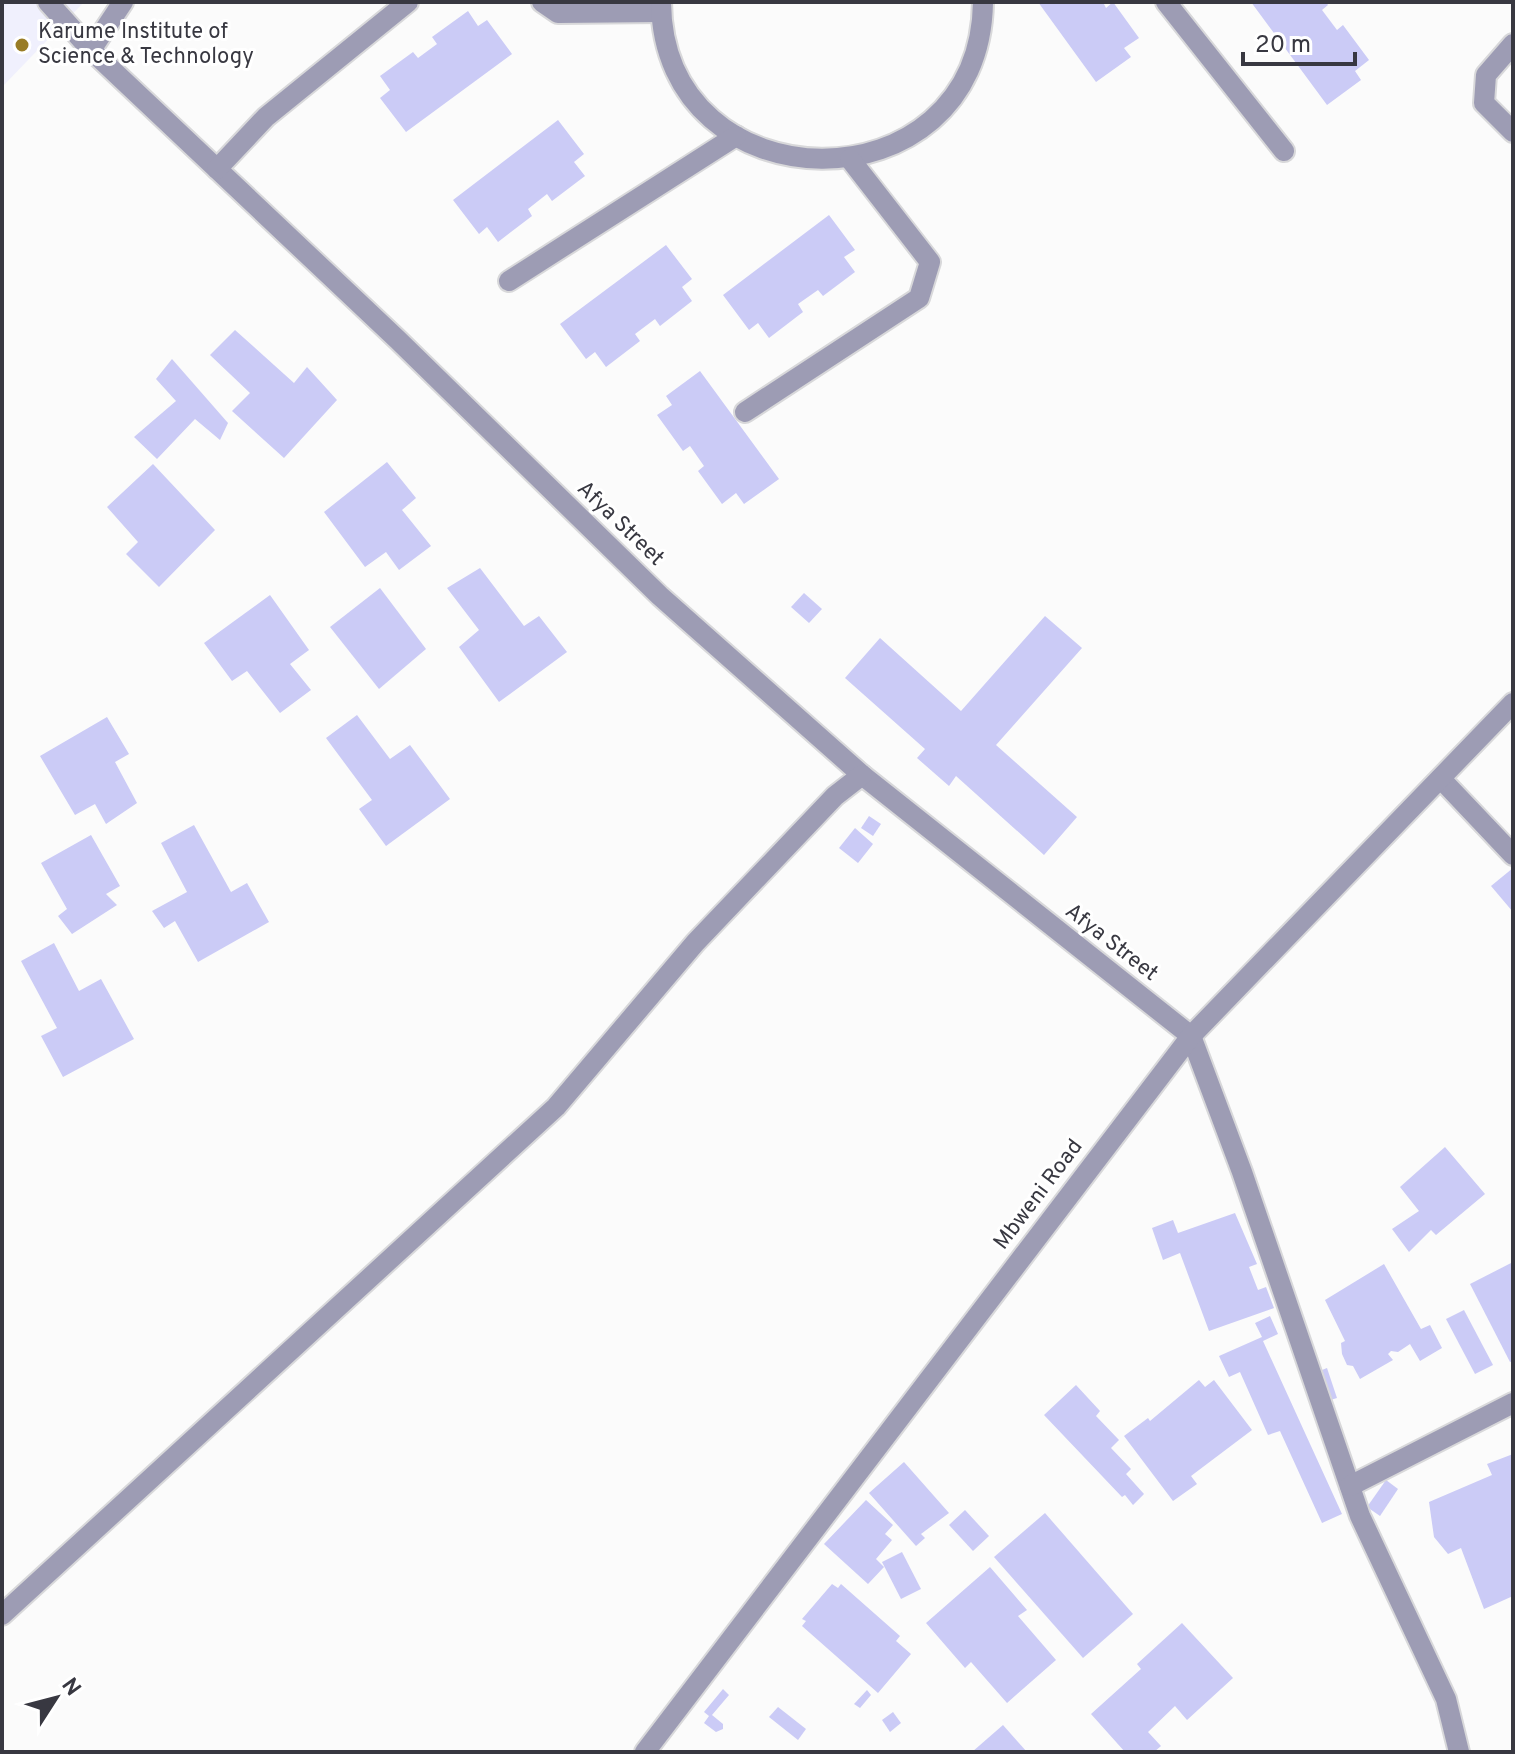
<svg xmlns="http://www.w3.org/2000/svg" width="1515" height="1754" font-family="Overpass,sans-serif">
	<style>
		.built { fill: #f0f0fd }
		.building { fill: #cbcbf6 }
		.lines { fill: none; stroke-linecap: round; stroke-linejoin: round }
		.minor-casing { stroke: #d8d8da; stroke-width: 24 }
		.minor { stroke: #9d9cb4; stroke-width: 20 }
		.poi-dot { fill: #997c25; stroke: #fff; stroke-width: 3 }
		.labels { text-anchor: middle; dominant-baseline: central; stroke-width: 6; stroke-linejoin: round; paint-order: stroke }
		.poi-label { font-size: 22px; fill: #383841; stroke: #fff; text-anchor: start }
		.street-label { font-size: 22px; fill: #383841; stroke: #fff }
	</style>
	<rect width="100%" height="100%" fill="#fbfbfb"/>
	<!-- built -->
	<polygon class="built" points="2,2 84,2 2,87"/>
	<!-- building -->
	<g class="building">
		<polygon points="1038,2 1103,2 1106,8 1113,2 1139,38 1124,48 1131,57 1096,82"/>
		<polygon points="1251,2 1326,2 1328,5 1322,10 1337,30 1343,25 1369,60 1355,71 1361,80 1327,105"/>
		<polygon points="468,11 478,26 487,20 512,54 406,132 380,98 390,90 380,76 413,52 418,58 437,44 432,37"/>
		<polygon points="558,120 584,154 574,162 585,176 552,201 547,194 528,209 532,216 498,242 487,227 479,234 453,200"/>
		<polygon points="829,215 855,250 844,257 855,272 823,296 818,290 798,304 803,312 769,338 758,323 749,330 723,295"/>
		<polygon points="666,245 692,279 682,287 692,301 660,326 655,319 635,334 640,341 606,367 595,352 586,359 560,324"/>
		<polygon points="235,330 294,383 307,367 337,400 284,458 232,411 250,393 210,355"/>
		<polygon points="172,359 228,423 220,440 195,419 157,459 134,437 176,401 156,379"/>
		<polygon points="700,371 779,479 744,504 736,493 722,504 698,471 704,466 690,446 683,451 657,415 672,405 666,396"/>
		<polygon points="387,462 416,498 402,510 431,546 399,570 386,552 365,567 324,512"/>
		<polygon points="153,464 215,530 159,587 126,554 138,542 107,507"/>
		<polygon points="480,568 524,626 539,616 567,652 499,702 459,647 479,630 447,588"/>
		<polygon points="380,588 426,649 379,689 330,627"/>
		<polygon points="804,593 822,609 809,623 791,607"/>
		<polygon points="270,595 309,650 290,664 311,690 280,713 247,671 232,681 204,643"/>
		<polygon points="1045,616 1082,648 996,745 1077,817 1044,855 956,776 949,786 917,758 925,749 845,678 880,638 961,711"/>
		<polygon points="357,715 390,759 410,745 450,799 386,846 359,809 372,800 326,738"/>
		<polygon points="107,717 129,754 115,762 137,803 106,824 95,804 75,815 40,756"/>
		<polygon points="869,816 881,824 873,836 861,828"/>
		<polygon points="194,825 231,892 247,883 269,922 198,962 175,921 164,928 152,911 187,892 161,843"/>
		<polygon points="855,828 873,844 858,863 839,848"/>
		<polygon points="91,835 120,886 106,894 117,905 72,934 58,916 67,909 41,863"/>
		<polygon points="1513,868 1513,912 1491,886"/>
		<polygon points="54,943 79,991 101,979 134,1039 63,1077 41,1036 57,1028 21,961"/>
		<polygon points="1445,1147 1485,1194 1436,1235 1431,1230 1409,1252 1392,1229 1419,1211 1400,1187"/>
		<polygon points="1235,1213 1257,1264 1249,1267 1258,1290 1266,1287 1274,1308 1209,1331 1180,1253 1163,1260 1152,1228 1173,1220 1178,1233"/>
		<polygon points="1513,1262 1513,1361 1510,1362 1470,1284"/>
		<polygon points="1384,1264 1421,1329 1430,1325 1442,1348 1420,1361 1410,1344 1398,1352 1391,1351 1388,1354 1393,1360 1360,1379 1353,1366 1347,1365 1342,1354 1341,1343 1345,1341 1325,1300"/>
		<polygon points="1464,1310 1493,1365 1475,1374 1446,1319"/>
		<polygon points="1270,1316 1278,1334 1263,1341 1342,1514 1322,1523 1280,1431 1268,1435 1240,1372 1229,1377 1219,1356 1262,1337 1255,1323"/>
		<polygon points="1327,1368 1337,1398 1327,1401 1317,1372"/>
		<polygon points="1199,1380 1205,1387 1214,1380 1252,1430 1191,1476 1197,1484 1173,1501 1124,1436 1148,1418 1150,1421"/>
		<polygon points="1076,1385 1100,1411 1096,1416 1119,1440 1111,1448 1131,1469 1126,1474 1144,1494 1133,1505 1125,1495 1122,1497 1044,1415"/>
		<polygon points="1513,1454 1513,1596 1484,1609 1461,1548 1448,1554 1434,1537 1429,1502 1492,1475 1487,1464"/>
		<polygon points="904,1462 949,1513 921,1534 925,1538 916,1546 869,1493"/>
		<polygon points="1386,1480 1398,1489 1380,1516 1367,1507"/>
		<polygon points="866,1500 893,1525 885,1534 892,1540 876,1559 884,1567 868,1584 824,1544"/>
		<polygon points="965,1510 989,1536 973,1551 949,1525"/>
		<polygon points="1045,1513 1133,1614 1083,1658 994,1557"/>
		<polygon points="902,1552 921,1589 901,1599 882,1562"/>
		<polygon points="990,1567 1027,1610 1018,1616 1056,1660 1007,1703 971,1662 965,1668 926,1623"/>
		<polygon points="832,1584 838,1588 841,1584 900,1636 896,1641 911,1654 878,1693 802,1626 806,1621 802,1619"/>
		<polygon points="1182,1623 1233,1678 1187,1720 1175,1706 1148,1732 1161,1746 1154,1752 1125,1752 1091,1714 1141,1669 1137,1664"/>
		<polygon points="723,1689 729,1695 712,1715 723,1724 723,1729 716,1732 704,1723 709,1716 704,1712"/>
		<polygon points="867,1690 871,1695 860,1708 854,1704"/>
		<polygon points="778,1707 806,1729 798,1740 769,1717"/>
		<polygon points="893,1712 901,1723 890,1732 882,1720"/>
		<polygon points="1003,1725 1027,1752 972,1752"/>
	</g>
	<g class="lines">
		<defs>
			<g id="minor">
				<polyline points="48,2 91,50"/>
				<polyline points="123,2 91,50 398,340 660,596 862,775 1191,1036 1242,1172 1360,1516 1446,1699 1459,1752"/>
				<polyline points="542,2 558,13 661,12"/>
				<path d="M661,2C663,209 980,213 983,2"/>
				<polyline points="1166,2 1284,151"/>
				<polyline points="1513,44 1486,75 1484,103 1513,132"/>
				<polyline points="217,169 266,117 408,2"/>
				<polyline points="509,281 736,136"/>
				<polyline points="745,412 919,298 930,262 850,159"/>
				<polyline points="1442,780 1513,855"/>
				<polyline points="1350,1486 1513,1403"/>
				<polyline points="2,1615 556,1107 695,943 835,796 862,775"/>
				<polyline points="645,1752 1191,1036 1513,703"/>
			</g>
		</defs>
		<!-- minor casing -->
		<use href="#minor" class="minor-casing"/>
		<!-- minor -->
		<use href="#minor" class="minor"/>
	</g>
	<!-- markers -->
	<circle class="poi-dot" cx="22" cy="45" r="8"/>
	<g class="labels">
		<!-- poi labels -->
		<g class="poi-label">
			<text x="38" y="32">Karume Institute of<tspan x="38" dy="25">Science &amp; Technology</tspan></text>
		</g>
		<!-- street labels -->
		<g class="street-label">
			<text transform="translate(620 524) rotate(44)">Afya Street</text>
			<text transform="translate(1111 943) rotate(38)">Afya Street</text>
			<text transform="translate(1039 1195) rotate(-53)">Mbweni Road</text>
		</g>
	</g>
	<!-- border -->
	<rect width="1515" height="1754" fill="none" stroke="#383841" stroke-width="8"/>
	<!-- north arrow -->
	<g transform="translate(56 1698) rotate(54)" stroke="#ffffff" stroke-width="6" paint-order="stroke">
	<path d="M0-6L14 30L0 20L-14 30Z" fill="#383841"/>
	<text y="-12" font-size="22" font-weight="bold" text-anchor="middle" fill="#383841">N</text>
	</g>
	<!-- scale -->
	<path d="M1243 52v12h112v-12" fill="none" stroke="#383841" stroke-width="4"/>
	<text x="1255" y="52" font-size="24" fill="#383841" stroke="#ffffff" stroke-width="6" paint-order="stroke">20 m</text>
</svg>
